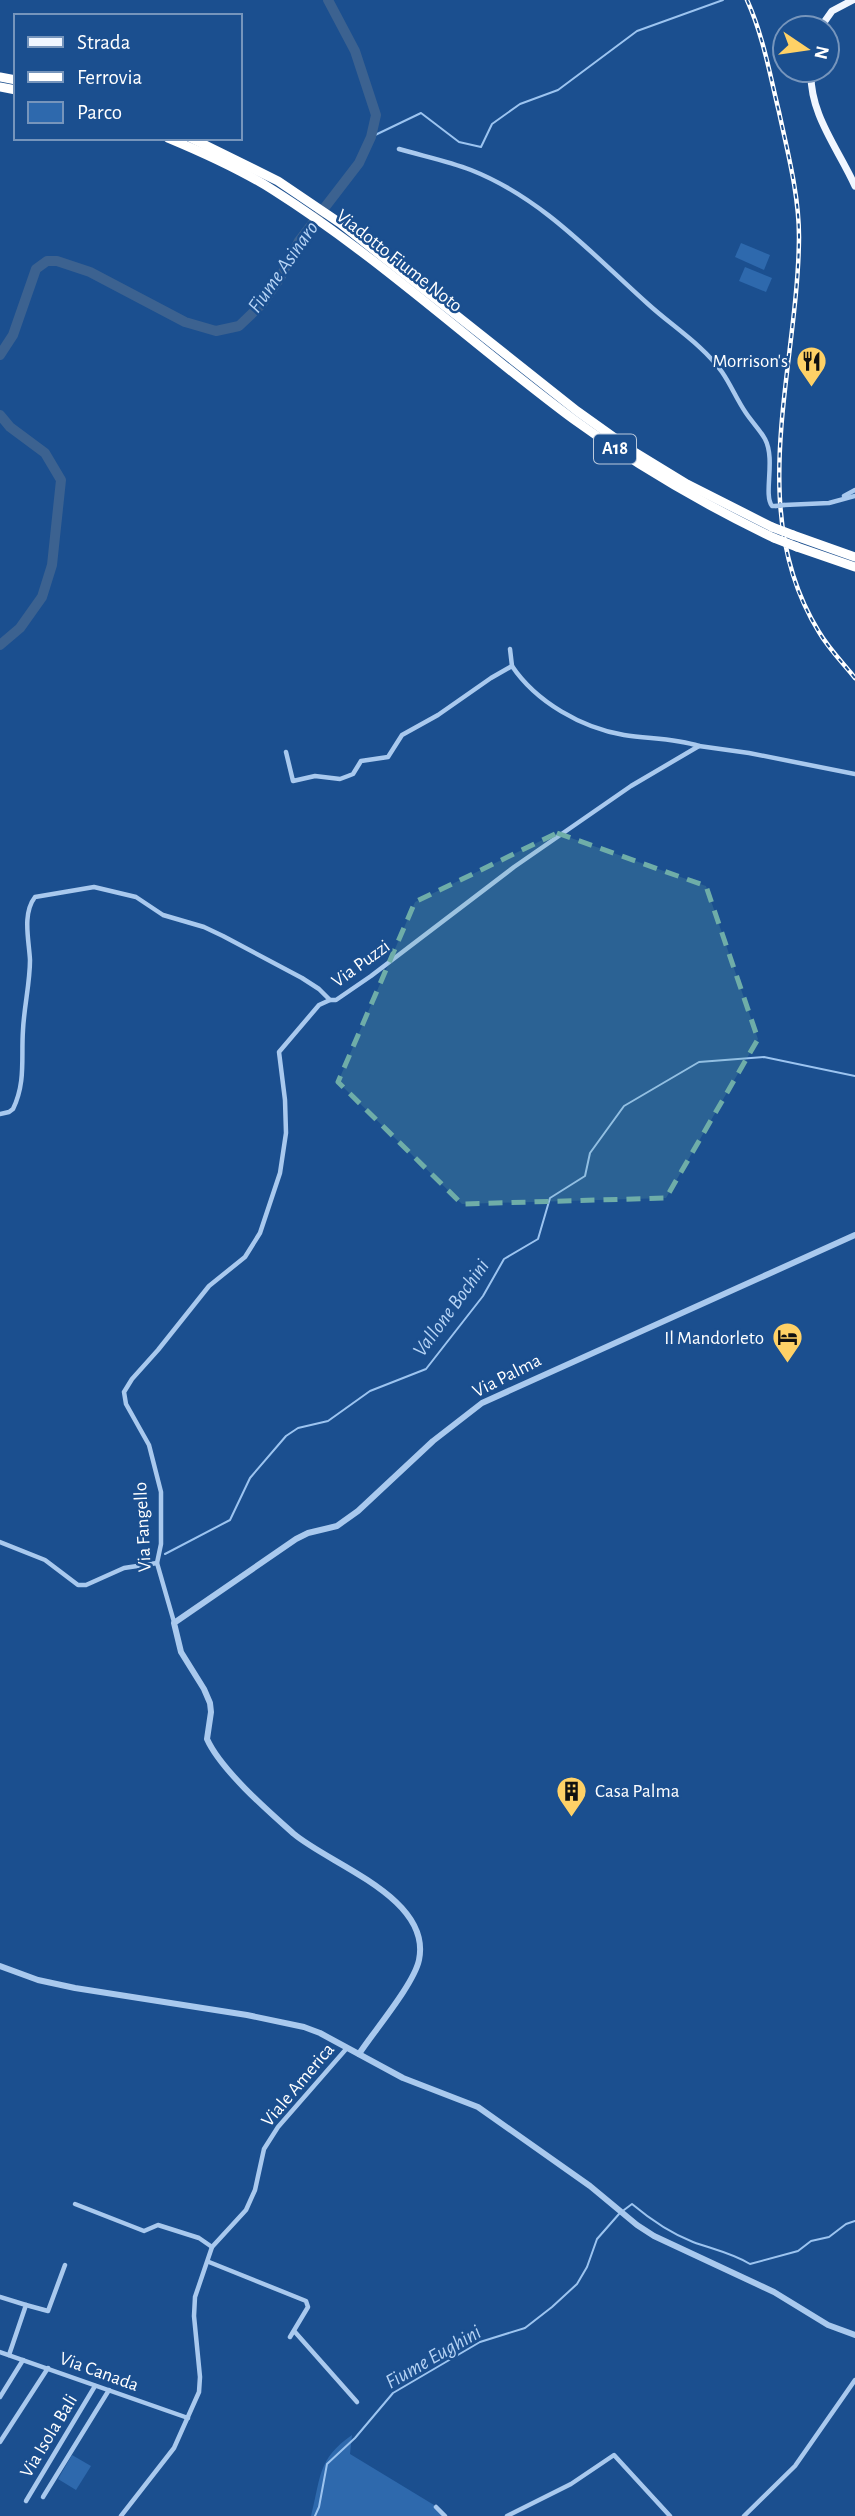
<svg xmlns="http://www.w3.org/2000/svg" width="855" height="2516" font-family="'Alegreya Sans',sans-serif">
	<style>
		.green { fill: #2e69ad }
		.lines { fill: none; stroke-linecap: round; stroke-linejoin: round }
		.stream { stroke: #9cc4f0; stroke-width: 2 }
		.river { stroke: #3c6290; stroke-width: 10 }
		.minor { stroke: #a9c9ee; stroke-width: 4.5 }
		.tertiary { stroke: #a9c9ee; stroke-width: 6 }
		.primary { stroke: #f0f6ff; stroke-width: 7 }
		.motorway { stroke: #fff; stroke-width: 9 }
		.rail-casing { stroke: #fff; stroke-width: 4.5 }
		.rail { stroke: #1b4f8f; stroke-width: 2; stroke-dasharray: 5; stroke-linecap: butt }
		.minor-bridge { stroke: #a9c9ee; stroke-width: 4.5 }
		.motorway-bridge { stroke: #fff; stroke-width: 9 }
		.marked { fill: #6fada8; fill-opacity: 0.2; stroke: #6fada8; stroke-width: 5; stroke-dasharray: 14 9; stroke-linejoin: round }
		.labels { text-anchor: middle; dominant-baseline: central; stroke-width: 5; stroke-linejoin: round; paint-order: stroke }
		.shield { fill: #1b4f8f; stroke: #bbcadd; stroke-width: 2 }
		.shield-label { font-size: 18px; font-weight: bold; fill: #fff }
		.street-label { font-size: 19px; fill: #fff; stroke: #1b4f8f }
		.poi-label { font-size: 19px; fill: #fff; stroke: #1b4f8f; text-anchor: end }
		.water-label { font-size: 21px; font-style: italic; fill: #b5d3f5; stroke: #1b4f8f }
	</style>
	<rect width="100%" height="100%" fill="#1b4f8f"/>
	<!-- green -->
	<g class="green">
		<polygon points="741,243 770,255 764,270 735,257"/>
		<polygon points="745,267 772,278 766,292 739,281"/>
		<path d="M352,2435L350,2454L434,2505L443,2516H311C321,2478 317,2459 352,2435Z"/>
		<polygon points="72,2455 91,2466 76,2490 58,2479"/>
	</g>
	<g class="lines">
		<!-- stream -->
		<g class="stream">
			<polyline points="371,137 421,113 459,142 481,147 492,124 520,104 558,90 637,31 723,0"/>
			<polyline points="165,1554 230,1520 250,1478 286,1436 298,1428 328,1421 370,1391 426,1369 483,1296 504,1259 538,1239 550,1198 585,1176 590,1153 624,1106 699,1062 764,1057 855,1076"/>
			<path d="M624,2210L632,2204C651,2220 670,2233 693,2242C712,2249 732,2253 750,2264L798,2251L811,2241L829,2237L846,2224L855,2221"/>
			<polyline points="315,2516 319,2507 327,2464 355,2438 393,2393 480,2342 525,2328 552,2307 577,2284 587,2267 597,2239 619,2214"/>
		</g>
		<!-- river -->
		<g class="river">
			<polyline points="0,355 13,335 36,269 47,261 57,261 90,272 185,322 216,331 239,326 262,304 280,278 299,241 359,163 371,137 376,115 355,51 328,0"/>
			<polyline points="0,415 10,427 45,453 61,480 52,565 42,597 20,628 0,645"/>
		</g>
		<!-- minor -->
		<g class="minor">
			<path d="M399,149C423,156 448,161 471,170C542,198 592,254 648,304C672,326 703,345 722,372C731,385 737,400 746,413C752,422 760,430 765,439C776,460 763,494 772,506H776"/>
			<polyline points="844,496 855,490"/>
			<polyline points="784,505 829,503 855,496"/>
			<polyline points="510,649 512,666"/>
			<path d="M286,752L293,781L315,776L340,779L348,776L353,774L361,761L388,757L402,735L438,715L491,678L512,666C536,702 582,728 624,735C649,739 675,738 699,746"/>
			<path d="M0,1114L9,1112L13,1109C26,1082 21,1058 23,1030C24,1007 30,983 30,960C29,940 22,914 35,897L94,887L136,897L163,915L204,927L223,936L302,978L319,989L330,1000H336L371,976L514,867L631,786L699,746L749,753L855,774"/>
			<polyline points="0,1542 45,1560 78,1585 86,1585 124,1568 157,1563"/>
			<polyline points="174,1622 157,1563 161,1544 161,1492 149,1445 126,1404 124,1392 132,1379 158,1350 209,1286 245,1257 260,1233 280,1173 286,1133 285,1100 279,1052 319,1005 330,1000"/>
			<polyline points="75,2204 144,2231 158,2225 199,2238 212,2247"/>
			<polyline points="209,2262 306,2301 308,2307 290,2337"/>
			<polyline points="0,2297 26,2305 9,2355"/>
			<polyline points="26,2305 48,2311 65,2265"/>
			<polyline points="295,2332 357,2402"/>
			<polyline points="0,2352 188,2418"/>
			<polyline points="0,2397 23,2360"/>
			<polyline points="0,2442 48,2368"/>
			<polyline points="43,2497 109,2390"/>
			<polyline points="26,2501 95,2386"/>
			<polyline points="436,2507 445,2516"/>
			<polyline points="121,2516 174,2448 199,2392 200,2377 194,2316 195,2297 212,2247 246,2210 255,2190 264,2149 278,2127 347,2048"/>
			<polyline points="507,2516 571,2484 614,2455 670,2516"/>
			<polyline points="744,2516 795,2466 855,2380"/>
		</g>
		<!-- tertiary -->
		<g class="tertiary">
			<polyline points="0,1966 38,1980 75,1988 247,2015 304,2027 320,2033 403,2078 478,2107 590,2186 637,2225 654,2236 774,2292 828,2325 855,2335"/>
			<path d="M359,2054C374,2031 414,1984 419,1960C432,1898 331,1865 294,1834C268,1811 221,1770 207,1739L211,1712L210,1703L204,1689L181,1652L174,1623L296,1539L308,1533L337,1526L358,1511L433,1441L482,1403L855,1235"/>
		</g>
		<!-- primary -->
		<g class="primary">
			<polyline points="820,28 832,11 853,0"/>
			<path d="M811,70C809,114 838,148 855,186"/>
		</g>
		<!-- motorway -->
		<g class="motorway">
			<polyline points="0,77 16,80"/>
			<polyline points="0,87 16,90"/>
			<path d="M168,138C204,153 240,169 273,190C379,257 472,344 573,419C636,465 703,504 774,538"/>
			<polyline points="191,138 278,181 340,223 577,411 633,451 687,484 772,527"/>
			<polyline points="793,535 855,557"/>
			<polyline points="797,547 855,567"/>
		</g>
		<defs>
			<path id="rail" d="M747,0C763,35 770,75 779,112C788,154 799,195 799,237C798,369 744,511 819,632C829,649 843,663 855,678"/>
		</defs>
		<!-- rail casing -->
		<use href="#rail" class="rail-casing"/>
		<!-- rail -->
		<use href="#rail" class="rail"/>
		<!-- minor-bridge -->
		<polyline class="minor-bridge" points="776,506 784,505"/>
		<!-- motorway-bridge -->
		<g class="motorway-bridge">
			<polyline points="772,527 793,535"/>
			<polyline points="774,538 797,547"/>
		</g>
	</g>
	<!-- marked area -->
	<path class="marked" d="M557,833L706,886L758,1039L666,1198L462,1204L338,1082L415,902Z"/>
	<!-- icons -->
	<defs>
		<symbol id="restaurant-pin" viewBox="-11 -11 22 30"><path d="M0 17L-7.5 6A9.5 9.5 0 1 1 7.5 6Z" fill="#ffd166" stroke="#1b4f8f"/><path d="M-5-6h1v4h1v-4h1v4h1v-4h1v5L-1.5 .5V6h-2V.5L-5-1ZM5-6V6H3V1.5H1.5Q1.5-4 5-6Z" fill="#111"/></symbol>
		<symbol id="hotel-pin" viewBox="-11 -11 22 30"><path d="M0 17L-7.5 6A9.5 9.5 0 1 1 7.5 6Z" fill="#ffd166" stroke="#1b4f8f"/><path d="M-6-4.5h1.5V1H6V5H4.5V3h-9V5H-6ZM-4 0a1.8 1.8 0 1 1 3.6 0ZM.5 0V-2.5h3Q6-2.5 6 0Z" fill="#111"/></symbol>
		<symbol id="building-pin" viewBox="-11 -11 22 30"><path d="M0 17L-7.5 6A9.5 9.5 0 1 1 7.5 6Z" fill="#ffd166" stroke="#1b4f8f"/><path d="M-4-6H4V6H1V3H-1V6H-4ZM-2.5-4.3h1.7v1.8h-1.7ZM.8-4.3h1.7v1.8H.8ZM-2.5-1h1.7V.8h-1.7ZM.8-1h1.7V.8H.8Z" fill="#111"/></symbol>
	</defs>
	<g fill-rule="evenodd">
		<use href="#restaurant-pin" x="794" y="344" width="35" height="47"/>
		<use href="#hotel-pin" x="770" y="1320" width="35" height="47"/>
		<use href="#building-pin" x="554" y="1774" width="35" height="47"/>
	</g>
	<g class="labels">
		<!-- shield labels -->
		<rect class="shield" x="594" y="434.5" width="42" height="29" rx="5"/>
		<g class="shield-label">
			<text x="615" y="449">A18</text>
		</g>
		<!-- street labels -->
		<g class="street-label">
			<text transform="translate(399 261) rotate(38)">Viadotto Fiume Noto</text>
			<text transform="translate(361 964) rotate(-36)">Via Puzzi</text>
			<text transform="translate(507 1376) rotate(-27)">Via Palma</text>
			<text transform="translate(143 1527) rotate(-93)">Via Fangello</text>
			<text transform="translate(298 2085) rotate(-50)">Viale America</text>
			<text transform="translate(99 2372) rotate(20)">Via Canada</text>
			<text transform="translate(49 2436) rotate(-59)">Via Isola Bali</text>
		</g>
		<!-- poi labels -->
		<g class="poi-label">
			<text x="788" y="361">Morrison's</text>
			<text x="764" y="1338">Il Mandorleto</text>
			<text x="595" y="1791" text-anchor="start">Casa Palma</text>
		</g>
		<!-- water labels -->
		<g class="water-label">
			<text transform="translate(283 267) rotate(-55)">Fiume Asinaro</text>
			<text transform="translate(451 1308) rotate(-54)">Vallone Bochini</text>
			<text transform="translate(433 2357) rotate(-30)">Fiume Eughini</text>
		</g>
	</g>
	<!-- legend -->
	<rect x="14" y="14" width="228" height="126" fill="#1b4f8f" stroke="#7695bc" stroke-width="2"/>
	<rect x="28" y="37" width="35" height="10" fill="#f0f6ff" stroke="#7695bc" stroke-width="2"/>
	<text x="77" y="49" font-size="21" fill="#ffffff">Strada</text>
	<rect x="28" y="72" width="35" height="10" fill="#ffffff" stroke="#7695bc" stroke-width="2"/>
	<text x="77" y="84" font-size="21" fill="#ffffff">Ferrovia</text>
	<rect x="28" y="102" width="35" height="21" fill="#2e69ad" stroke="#7695bc" stroke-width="2"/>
	<text x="77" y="119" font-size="21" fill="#ffffff">Parco</text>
	<!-- north arrow -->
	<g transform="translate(806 49) rotate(103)"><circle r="33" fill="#1b4f8f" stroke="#7695bc" stroke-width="2"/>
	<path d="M0-5L12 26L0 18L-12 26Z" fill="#ffd166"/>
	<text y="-10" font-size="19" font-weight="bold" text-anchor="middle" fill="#ffffff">N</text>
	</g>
</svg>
